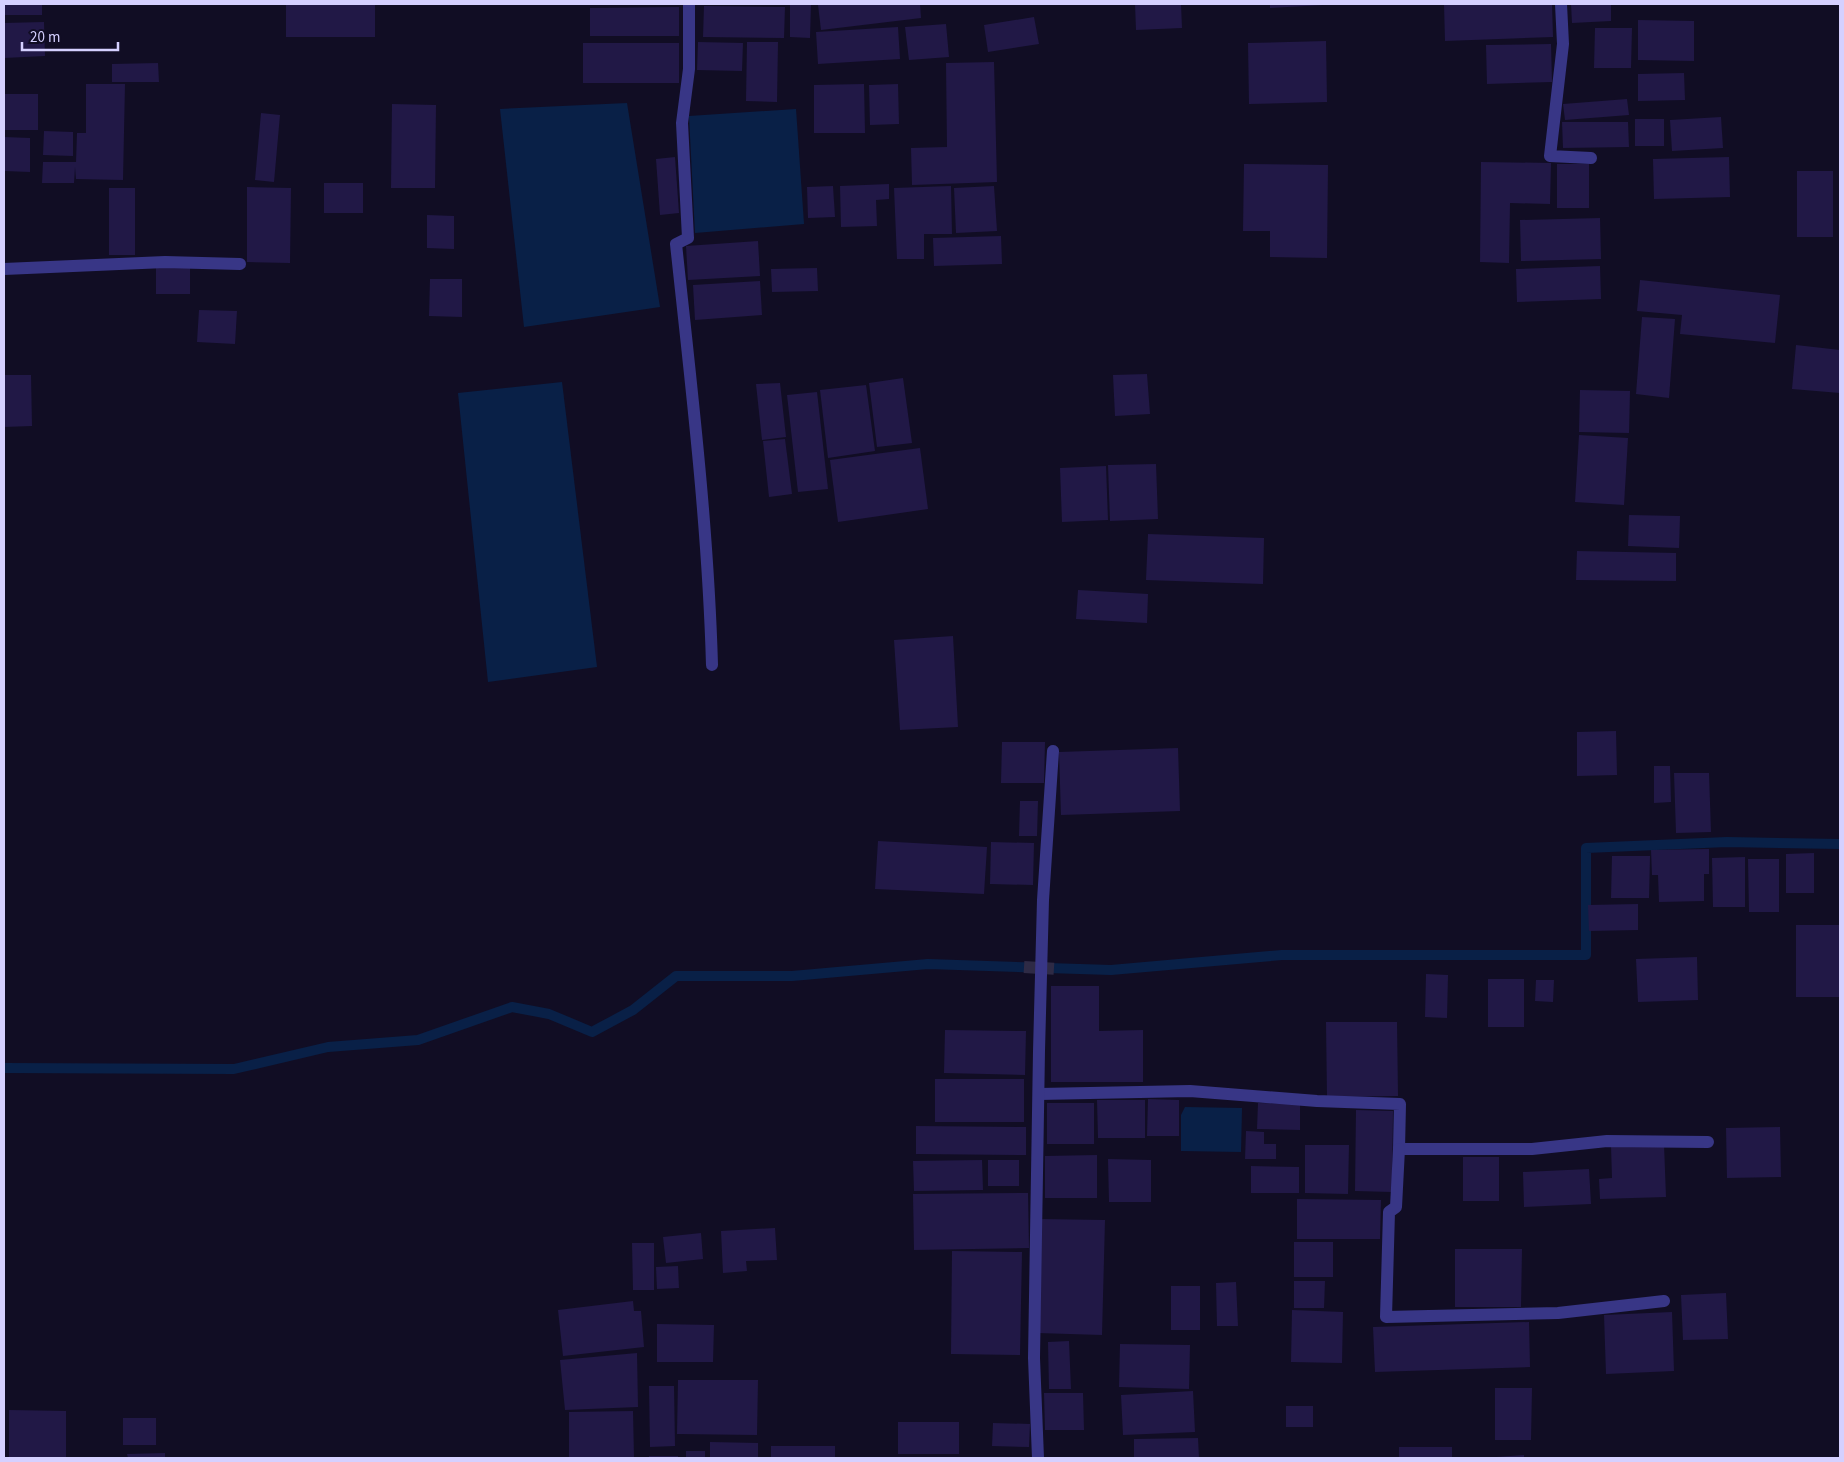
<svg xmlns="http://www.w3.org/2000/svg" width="1844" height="1462" font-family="'Source Sans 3',sans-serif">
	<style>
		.water { fill: #092047 }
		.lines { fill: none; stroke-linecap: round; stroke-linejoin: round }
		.stream { stroke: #092047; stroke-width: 10 }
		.building { fill: #211846 }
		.minor-tunnel { stroke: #2e2a45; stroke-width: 12; stroke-dasharray: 12 6; stroke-linecap: butt }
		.minor { stroke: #383686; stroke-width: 12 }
	</style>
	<rect width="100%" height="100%" fill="#110d24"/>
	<!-- water -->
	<g class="water">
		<polygon points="627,103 660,307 524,327 500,109"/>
		<polygon points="796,109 804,224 695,233 689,116"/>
		<polygon points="562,382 597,667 488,682 458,393"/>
		<polygon points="1185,1107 1242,1108 1241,1152 1181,1151 1181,1115"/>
	</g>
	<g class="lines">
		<!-- stream -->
		<polyline class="stream" points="4,1068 234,1069 328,1047 418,1040 512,1007 549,1014 592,1032 633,1010 676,976 792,976 928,964 1111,970 1282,955 1586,955 1586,848 1727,842 1840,844"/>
	</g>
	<!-- building -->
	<g class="building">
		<rect x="4" y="4" width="38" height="11"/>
		<rect x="286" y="4" width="89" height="33"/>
		<polygon points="790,4 811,4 810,38 790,37"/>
		<polygon points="828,4 920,4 921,18 821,30 818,5"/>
		<polygon points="1135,4 1181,4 1182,28 1136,30"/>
		<polygon points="1270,4 1322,4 1323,5 1270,8"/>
		<polygon points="1444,4 1552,4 1553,37 1445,41"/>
		<polygon points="1571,4 1611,4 1611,21 1572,23"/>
		<polygon points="704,6 785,7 784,38 703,37"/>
		<polygon points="679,7 679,36 590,36 590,8"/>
		<polygon points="1034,17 1039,44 988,52 984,25"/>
		<polygon points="1638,20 1694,21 1694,61 1638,60"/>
		<polygon points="44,22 45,56 4,58 4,23"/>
		<polygon points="946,24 949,57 909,60 905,27"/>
		<polygon points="898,27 900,59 818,64 816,32"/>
		<polygon points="1595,28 1632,28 1631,68 1594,68"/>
		<polygon points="1326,41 1327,102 1249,104 1248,43"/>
		<polygon points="698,42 743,43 742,71 697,70"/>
		<polygon points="747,42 778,42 777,102 746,101"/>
		<rect x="583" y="43" width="96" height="40"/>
		<polygon points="1551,44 1552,82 1487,84 1486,45"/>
		<polygon points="994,62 997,182 912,185 911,148 947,147 946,63"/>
		<polygon points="158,63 159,82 112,82 112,64"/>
		<polygon points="1684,73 1685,100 1638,101 1638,74"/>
		<polygon points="86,84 125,84 123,180 76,179 75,167 74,183 42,183 43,162 76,162 77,133 86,133"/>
		<polygon points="864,84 865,133 814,133 814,85"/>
		<polygon points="898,84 899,124 870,125 869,85"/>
		<rect x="4" y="94" width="34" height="36"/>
		<polygon points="1627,99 1629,115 1565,120 1563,104"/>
		<polygon points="392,104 436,105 435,188 391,188"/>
		<polygon points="261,113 280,115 274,182 255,180"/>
		<polygon points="1721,117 1723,148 1672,151 1670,120"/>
		<rect x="1635" y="119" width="29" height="27"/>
		<polygon points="1562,122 1628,122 1629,147 1563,148"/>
		<polygon points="44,131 73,132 73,156 43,155"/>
		<polygon points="4,137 30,138 30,172 4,171"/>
		<polygon points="675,157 679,213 660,215 656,159"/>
		<polygon points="1729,157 1730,197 1654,199 1653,159"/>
		<polygon points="1481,162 1551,163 1550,204 1510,203 1509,263 1480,262"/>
		<polygon points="1244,164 1328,165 1327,258 1270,257 1270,231 1243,231"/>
		<rect x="1557" y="164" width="32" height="44"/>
		<rect x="1797" y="171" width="36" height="66"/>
		<rect x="324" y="183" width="39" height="30"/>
		<polygon points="889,184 889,199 876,200 877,226 841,227 840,186"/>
		<polygon points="833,186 835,217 808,218 807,187"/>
		<polygon points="951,186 952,234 924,234 924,259 897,259 894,188"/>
		<polygon points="994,186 997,231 956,233 954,188"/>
		<polygon points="247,187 291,188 290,263 247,262"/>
		<rect x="109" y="188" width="26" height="67"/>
		<polygon points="427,215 454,216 454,249 427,248"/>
		<polygon points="1600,218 1601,259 1521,261 1520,220"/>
		<polygon points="1001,236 1002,264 934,266 933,238"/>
		<polygon points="758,241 760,276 688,280 686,246"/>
		<polygon points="1600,266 1601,299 1517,302 1516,269"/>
		<rect x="156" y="268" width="34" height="26"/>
		<polygon points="817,268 818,291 772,292 771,269"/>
		<polygon points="430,279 462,279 462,317 429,316"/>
		<polygon points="1640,280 1780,295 1775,343 1680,334 1682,315 1637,311"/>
		<polygon points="760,281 762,315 695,320 693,285"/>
		<polygon points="199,310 237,311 235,344 197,342"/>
		<polygon points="1642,317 1675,319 1669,398 1636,394"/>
		<polygon points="1796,345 1840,350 1840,393 1792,389"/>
		<polygon points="1147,374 1150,414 1115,416 1113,375"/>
		<polygon points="4,375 31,375 32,426 4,427"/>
		<polygon points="903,378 912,443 877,447 869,383"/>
		<polygon points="780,383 786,437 762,440 756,384"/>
		<polygon points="866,385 875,451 828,458 820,390"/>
		<polygon points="1580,390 1630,391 1629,433 1579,432"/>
		<polygon points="817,392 828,489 798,492 787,395"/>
		<polygon points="1579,435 1628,438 1624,505 1575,502"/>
		<polygon points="785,439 792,494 769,497 763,441"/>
		<polygon points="920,448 928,509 838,522 830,460"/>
		<polygon points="1156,464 1158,519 1110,521 1108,465"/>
		<polygon points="1106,466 1108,520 1062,522 1060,468"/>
		<polygon points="1629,515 1680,516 1679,548 1628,546"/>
		<polygon points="1148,534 1264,538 1263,584 1146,580"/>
		<polygon points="1577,551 1676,553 1676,581 1576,580"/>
		<polygon points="1078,590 1148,594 1147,623 1076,619"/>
		<polygon points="953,636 958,727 900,730 894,640"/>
		<polygon points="1616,731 1617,775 1577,776 1577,732"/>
		<polygon points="1002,742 1045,742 1044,783 1001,783"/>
		<polygon points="1178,748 1180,811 1061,815 1059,752"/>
		<polygon points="1654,766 1670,766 1671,802 1654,803"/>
		<polygon points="1674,773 1709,773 1711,832 1676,833"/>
		<polygon points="1020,801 1038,801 1037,836 1019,836"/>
		<polygon points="878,841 987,847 984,894 875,889"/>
		<polygon points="991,842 1034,843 1033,885 990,884"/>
		<polygon points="1709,849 1709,874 1704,874 1704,901 1659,902 1658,875 1652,875 1651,850"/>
		<polygon points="1814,853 1814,893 1786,893 1786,854"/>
		<polygon points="1612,856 1650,856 1649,898 1611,898"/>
		<polygon points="1745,857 1745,907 1713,907 1712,858"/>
		<polygon points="1748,859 1779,859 1779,912 1749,912"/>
		<polygon points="1638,904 1638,930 1589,931 1588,905"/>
		<rect x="1796" y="925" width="44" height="72"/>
		<polygon points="1697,957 1698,1000 1638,1002 1636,959"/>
		<polygon points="1426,974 1448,975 1447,1018 1425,1017"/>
		<rect x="1488" y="979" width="36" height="48"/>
		<polygon points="1536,980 1554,980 1553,1002 1535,1001"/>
		<polygon points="1051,986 1099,986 1099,1031 1143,1030 1143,1082 1051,1082"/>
		<polygon points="1326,1022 1397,1022 1398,1096 1327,1097"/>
		<polygon points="945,1030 1026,1031 1025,1075 944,1073"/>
		<rect x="935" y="1079" width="89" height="43"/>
		<polygon points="1148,1099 1179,1100 1179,1136 1147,1136"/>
		<polygon points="1097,1100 1145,1100 1145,1138 1098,1138"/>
		<rect x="1047" y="1103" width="47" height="41"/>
		<polygon points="1258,1103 1300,1104 1300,1130 1257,1129"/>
		<polygon points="1356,1110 1393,1111 1392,1192 1355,1191"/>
		<polygon points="916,1126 1026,1127 1026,1155 916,1154"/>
		<polygon points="1780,1127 1781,1177 1727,1178 1726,1128"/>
		<polygon points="1246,1131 1264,1132 1264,1144 1276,1144 1276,1159 1245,1159"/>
		<polygon points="1664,1144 1666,1197 1600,1199 1599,1179 1612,1178 1611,1146"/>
		<polygon points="1305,1145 1349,1145 1348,1194 1305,1193"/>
		<polygon points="1097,1155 1097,1198 1045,1198 1045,1156"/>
		<rect x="1463" y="1157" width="36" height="44"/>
		<polygon points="1108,1159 1151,1160 1151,1202 1109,1202"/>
		<polygon points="982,1160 983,1190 914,1191 913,1161"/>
		<rect x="988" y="1160" width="31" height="26"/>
		<polygon points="1251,1166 1299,1167 1299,1193 1251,1193"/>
		<polygon points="1589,1169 1591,1204 1524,1207 1523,1172"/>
		<polygon points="1028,1193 1029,1248 914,1250 913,1194"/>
		<polygon points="1297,1199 1381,1200 1380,1239 1297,1239"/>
		<polygon points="1039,1219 1105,1220 1102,1335 1037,1333"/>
		<polygon points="775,1228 777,1260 746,1261 747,1271 723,1273 721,1231"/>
		<polygon points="701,1233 703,1259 666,1263 663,1237"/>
		<rect x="1294" y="1242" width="39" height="35"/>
		<polygon points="632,1243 654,1243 654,1290 633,1290"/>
		<polygon points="1455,1249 1522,1249 1521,1307 1455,1307"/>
		<polygon points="952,1251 1022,1252 1020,1355 951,1354"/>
		<polygon points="678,1266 679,1288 657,1289 656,1267"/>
		<polygon points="1294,1281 1325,1281 1324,1308 1294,1308"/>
		<polygon points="1236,1282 1238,1326 1217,1326 1216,1283"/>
		<rect x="1171" y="1286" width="29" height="44"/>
		<polygon points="1726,1293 1728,1339 1683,1340 1681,1295"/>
		<polygon points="633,1301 634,1311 641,1311 644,1347 563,1356 558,1310"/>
		<polygon points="1292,1310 1343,1312 1342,1363 1291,1362"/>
		<polygon points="1672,1312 1674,1371 1606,1374 1604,1315"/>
		<polygon points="1529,1322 1530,1367 1375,1372 1373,1327"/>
		<polygon points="657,1324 714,1325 713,1362 657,1362"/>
		<polygon points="1069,1341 1071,1389 1049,1389 1048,1342"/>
		<polygon points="1120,1344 1190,1345 1189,1389 1119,1387"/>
		<polygon points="637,1353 638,1407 565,1410 560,1360"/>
		<polygon points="678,1380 758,1380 757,1435 677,1434"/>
		<polygon points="649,1386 674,1386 675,1446 650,1447"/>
		<polygon points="1495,1388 1532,1388 1531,1440 1495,1440"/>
		<polygon points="1193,1391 1195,1432 1123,1435 1121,1395"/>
		<polygon points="1044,1393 1083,1393 1084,1430 1045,1430"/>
		<rect x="1286" y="1406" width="27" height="21"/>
		<polygon points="9,1410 66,1411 66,1458 9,1458"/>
		<polygon points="633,1411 634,1458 569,1458 569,1412"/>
		<rect x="123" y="1418" width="33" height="27"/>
		<rect x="898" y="1422" width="61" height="32"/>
		<polygon points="993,1423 1030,1424 1029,1447 992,1446"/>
		<polygon points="1198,1438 1199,1458 1134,1458 1134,1439"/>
		<polygon points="710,1442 758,1443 758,1458 710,1458"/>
		<rect x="771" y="1446" width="64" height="12"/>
		<rect x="1399" y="1447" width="53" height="11"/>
		<rect x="686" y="1451" width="19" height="7"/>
		<polygon points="165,1453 165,1458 128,1458 127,1454"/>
		<polygon points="1524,1455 1524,1458 1496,1458 1496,1457"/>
		<rect x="649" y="1456" width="29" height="2"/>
	</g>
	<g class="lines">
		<!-- minor-tunnel -->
		<polyline class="minor-tunnel" points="1024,967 1057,969"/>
		<!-- minor -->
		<g class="minor">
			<path d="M689,4V69L682,123L688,238L676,244C691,384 708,524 712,665"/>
			<polyline points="1561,4 1563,44 1550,156 1591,158"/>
			<polyline points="4,269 165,262 240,264"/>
			<polyline points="1039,1094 1190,1091 1317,1101 1400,1104 1399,1149 1532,1149 1607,1141 1708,1142"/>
			<polyline points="1399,1149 1396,1207 1389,1212 1386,1317 1558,1313 1664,1301"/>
			<polyline points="1038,1458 1034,1358 1039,1051 1043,900 1053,751"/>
		</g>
	</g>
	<!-- border -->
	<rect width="1844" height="1462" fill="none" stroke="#d5d0ff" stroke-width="10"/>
	<!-- scale -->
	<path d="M22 42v8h96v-8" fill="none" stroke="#d5d0ff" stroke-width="2.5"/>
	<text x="30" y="42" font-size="15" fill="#d5d0ff" stroke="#110d24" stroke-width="4" paint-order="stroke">20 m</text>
</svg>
